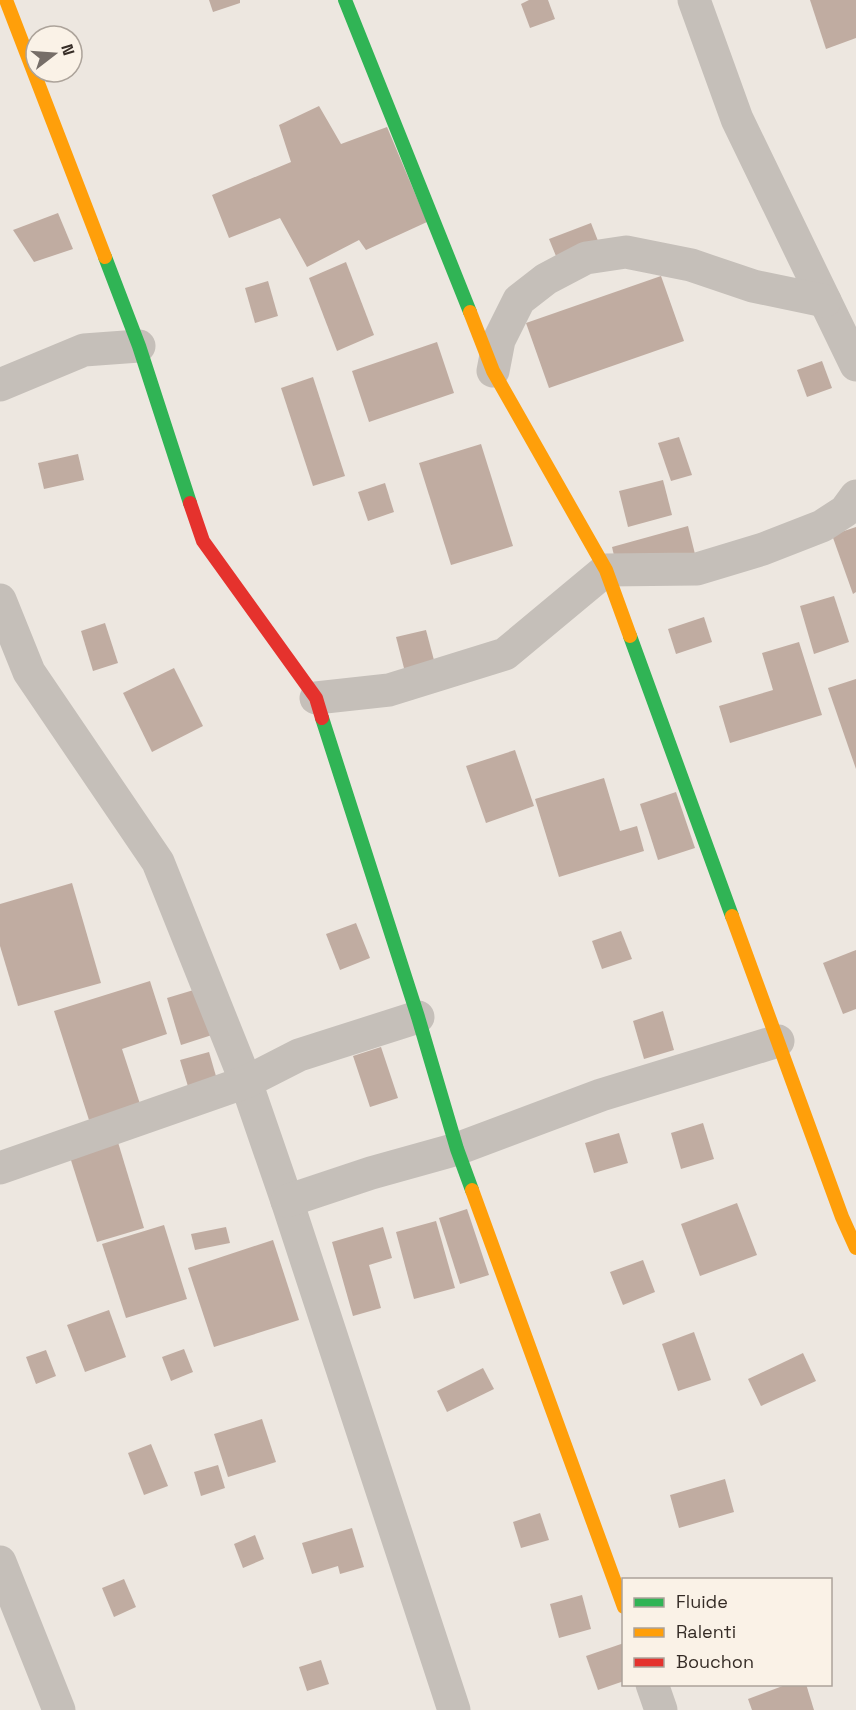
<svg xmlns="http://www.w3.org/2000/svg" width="856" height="1710" font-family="'Space Grotesk',sans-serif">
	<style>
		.building { fill: #c0aca1 }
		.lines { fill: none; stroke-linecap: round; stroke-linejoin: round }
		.street { stroke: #c5bfb9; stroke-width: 33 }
		.fast { stroke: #30b455; stroke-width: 14 }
		.slow { stroke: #ff9f0a; stroke-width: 14 }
		.jam { stroke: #e5322d; stroke-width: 14 }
	</style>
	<rect width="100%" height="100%" fill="#ede7e0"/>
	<!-- building -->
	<g class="building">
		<polygon points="209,0 240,0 240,3 213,12"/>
		<polygon points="529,0 548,0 555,19 530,28 521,4"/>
		<polygon points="810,0 856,0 856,38 826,49"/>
		<polygon points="319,106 341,144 387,127 427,222 366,250 359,240 307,267 280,218 229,238 212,195 291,162 279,125"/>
		<polygon points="58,213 73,249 34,262 13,230"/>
		<polygon points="591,223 600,246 558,261 549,239"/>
		<polygon points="346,262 374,335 337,351 309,278"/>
		<polygon points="661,276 684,341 549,388 526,323"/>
		<polygon points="268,281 278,316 255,323 245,288"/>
		<polygon points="437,342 454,393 369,422 352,371"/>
		<polygon points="822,361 832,388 807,397 797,370"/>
		<polygon points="313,377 345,476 313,486 281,388"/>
		<polygon points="679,437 692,475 671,481 658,443"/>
		<polygon points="481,444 513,546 451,565 419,463"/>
		<polygon points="78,454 84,480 44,489 38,463"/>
		<polygon points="663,480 672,515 628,527 619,491"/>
		<polygon points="385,483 394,512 368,521 358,492"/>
		<polygon points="688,526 696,558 620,581 612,547"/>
		<polygon points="856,527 856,592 853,594 832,535"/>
		<polygon points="834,596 849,642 814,654 800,606"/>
		<polygon points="704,617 712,642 676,654 668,629"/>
		<polygon points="105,623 118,663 93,671 81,631"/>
		<polygon points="426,630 435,664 405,672 396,637"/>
		<polygon points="799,642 822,715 730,743 719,706 773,690 762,653"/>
		<polygon points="174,668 203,726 152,752 123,693"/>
		<polygon points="856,679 856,769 828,688"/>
		<polygon points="515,750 534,806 486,823 466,766"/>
		<polygon points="604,778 620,831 637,826 644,851 559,877 535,799"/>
		<polygon points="676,792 695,848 658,860 640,804"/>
		<polygon points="72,883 101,983 18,1006 0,946 0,904"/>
		<polygon points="356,923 370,958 340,970 326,934"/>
		<polygon points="621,931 632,959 602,969 592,941"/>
		<polygon points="856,950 856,1009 843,1014 823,963"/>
		<polygon points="150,981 167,1034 122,1049 140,1104 89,1120 54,1011"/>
		<polygon points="197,989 212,1035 181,1045 167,998"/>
		<polygon points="663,1011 674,1050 644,1059 633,1021"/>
		<polygon points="381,1047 398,1098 370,1107 353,1056"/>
		<polygon points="209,1052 218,1083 190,1093 180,1060"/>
		<polygon points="703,1123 714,1159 681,1169 671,1133"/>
		<polygon points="619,1133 628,1163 594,1173 585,1143"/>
		<polygon points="117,1139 144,1228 97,1242 69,1154"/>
		<polygon points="737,1203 757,1255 700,1276 681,1224"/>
		<polygon points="467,1209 489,1275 460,1284 439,1218"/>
		<polygon points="436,1221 455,1288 414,1299 396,1232"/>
		<polygon points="164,1225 187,1299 126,1318 102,1244"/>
		<polygon points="226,1227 230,1243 195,1250 191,1234"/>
		<polygon points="383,1227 392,1258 369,1265 381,1308 353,1316 332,1242"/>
		<polygon points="273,1240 299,1320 214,1347 188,1268"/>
		<polygon points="643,1260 655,1292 623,1305 610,1272"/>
		<polygon points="109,1310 126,1357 85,1372 67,1325"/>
		<polygon points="694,1332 711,1380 678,1391 662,1344"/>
		<polygon points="184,1349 193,1372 171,1381 162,1357"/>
		<polygon points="46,1350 56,1376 36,1384 26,1357"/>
		<polygon points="803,1353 816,1381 761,1406 748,1379"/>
		<polygon points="483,1368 494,1389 447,1412 437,1391"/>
		<polygon points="262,1419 276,1462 228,1477 214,1434"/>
		<polygon points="151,1444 168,1486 144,1495 128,1453"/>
		<polygon points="218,1465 225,1488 201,1496 194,1472"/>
		<polygon points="725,1479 734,1512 679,1528 670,1495"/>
		<polygon points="540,1513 549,1540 521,1548 513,1522"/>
		<polygon points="352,1528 364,1567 340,1574 338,1566 312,1574 302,1543"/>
		<polygon points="255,1535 264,1559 243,1568 234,1544"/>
		<polygon points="124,1579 136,1607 114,1617 102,1588"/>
		<polygon points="582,1595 591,1629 559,1638 550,1604"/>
		<polygon points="624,1643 624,1681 598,1690 586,1656"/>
		<polygon points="321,1660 329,1684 307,1691 299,1667"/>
		<polygon points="788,1684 806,1684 814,1710 752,1710 748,1699"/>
	</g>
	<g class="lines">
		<!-- street -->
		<g class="street">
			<polyline points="694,0 737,119 856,365"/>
			<polyline points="493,371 499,340 519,300 546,279 586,258 626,252 691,265 753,286 825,301"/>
			<polyline points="0,385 84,350 139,346"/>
			<polyline points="0,600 29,672 158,862 246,1082 287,1201 454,1710"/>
			<polyline points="316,698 389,690 505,654 606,570 697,569 763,549 822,526 845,511 856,496"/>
			<polyline points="0,1168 246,1082 299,1055 418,1017"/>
			<polyline points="287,1201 371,1173 457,1149 601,1095 778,1041"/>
			<polyline points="0,1562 59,1710"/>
			<polyline points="652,1684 661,1710"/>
		</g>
		<!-- fast -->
		<g class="fast">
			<polyline points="345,0 470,312"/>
			<polyline points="105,257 139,346 190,503"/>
			<polyline points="630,636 732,916"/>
			<polyline points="322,718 418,1017 457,1149 472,1190"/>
		</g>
		<!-- slow -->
		<g class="slow">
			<polyline points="6,0 105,257"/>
			<polyline points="470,312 493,371 606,570 630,636"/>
			<polyline points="732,916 842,1217 856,1248"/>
			<polyline points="472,1190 624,1607"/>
		</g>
		<!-- jam -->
		<polyline class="jam" points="190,503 203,541 316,698 322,718"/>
	</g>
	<!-- legend -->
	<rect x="622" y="1578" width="210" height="108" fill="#faf2e7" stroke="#aca39a" stroke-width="1.5"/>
	<rect x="634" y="1598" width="30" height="9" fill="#30b455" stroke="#aca39a" stroke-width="1.5"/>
	<text x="676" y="1608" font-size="18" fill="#362d27">Fluide</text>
	<rect x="634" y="1628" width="30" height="9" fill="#ff9f0a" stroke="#aca39a" stroke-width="1.5"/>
	<text x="676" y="1638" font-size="18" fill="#362d27">Ralenti</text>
	<rect x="634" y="1658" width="30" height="9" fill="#e5322d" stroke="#aca39a" stroke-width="1.5"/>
	<text x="676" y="1668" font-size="18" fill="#362d27">Bouchon</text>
	<!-- north arrow -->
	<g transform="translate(54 54) rotate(73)"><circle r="28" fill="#faf2e7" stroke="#aca39a" stroke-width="1.5"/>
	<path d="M0-4.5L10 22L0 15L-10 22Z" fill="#766e68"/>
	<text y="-9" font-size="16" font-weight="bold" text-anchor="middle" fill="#362d27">N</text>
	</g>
</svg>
